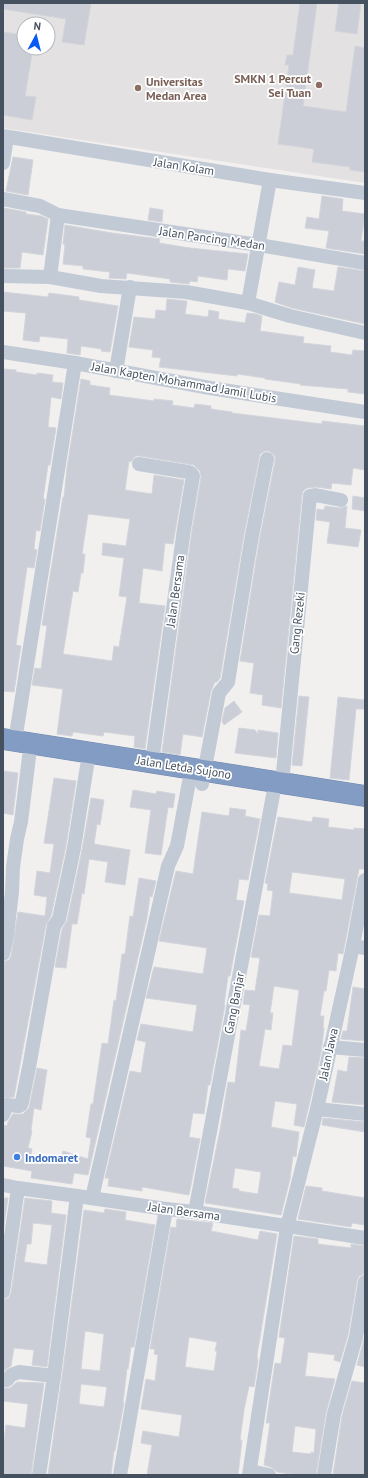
<svg xmlns="http://www.w3.org/2000/svg" width="368" height="1478" font-family="'PT Sans',sans-serif">
	<style>
		.education { fill: #e3e1e1; fill-rule: evenodd }
		.building { fill: #cbced6; stroke: #d3d5dc; fill-rule: evenodd }
		.lines { fill: none; stroke-linecap: round; stroke-linejoin: round }
		.highway-casing { stroke: #6e87af; stroke-width: 22 }
		.minor { stroke: #c2cad6; stroke-width: 14 }
		.highway { stroke: #839cc3; stroke-width: 21 }
		.education-dot { fill: #8d6e63; stroke: #fff; stroke-width: 1.5 }
		.shop-dot { fill: #3f7fe0; stroke: #fff; stroke-width: 1.5 }
		.labels { text-anchor: middle; dominant-baseline: central; stroke-width: 3.5; stroke-linejoin: round; paint-order: stroke }
		.education-label { font-size: 12px; font-weight: bold; fill: #785e54; stroke: #fff; text-anchor: end }
		.street-label { font-size: 12px; fill: #46515f; stroke: #fff }
		.shop-label { font-size: 12px; font-weight: bold; fill: #366cbe; stroke: #fff; text-anchor: start }
	</style>
	<rect width="100%" height="100%" fill="#f2f0ef"/>
	<!-- education -->
	<path class="education" d="M3,3H365V183L3,128ZM24,24H48V48H24Z"/>
	<!-- building -->
	<g class="building">
		<polygon points="3,3 91,3 84,45 62,42 66,19 3,9"/>
		<polygon points="300,3 317,3 303,106 346,112 355,46 365,48 365,172 350,170 350,167 312,162 314,149 278,144 289,65 285,65 287,55 293,55"/>
		<polygon points="339,3 361,3 357,34 335,31"/>
		<polygon points="3,32 24,35 24,48 33,48 25,96 36,97 32,120 3,115"/>
		<polygon points="13,157 33,160 28,195 6,191"/>
		<polygon points="322,196 343,199 342,211 365,214 361,241 365,241 365,254 326,248 329,231 305,228 307,217 319,219"/>
		<polygon points="4,208 26,212 26,214 41,216 48,219 43,255 22,252 20,268 3,268 3,210"/>
		<polygon points="150,208 163,210 162,222 148,220"/>
		<polygon points="65,225 112,233 160,239 159,243 190,248 248,254 245,271 228,269 227,280 198,276 197,282 190,281 189,284 170,282 170,279 127,273 126,279 109,278 110,272 83,269 83,266 63,264 65,245 63,244"/>
		<polygon points="298,267 315,270 312,288 334,291 338,267 365,271 365,324 292,308 275,302 279,282 295,285"/>
		<polygon points="3,292 48,297 49,293 79,297 79,300 118,306 110,352 101,351 102,349 81,346 80,355 67,353 68,339 40,336 39,342 23,340 26,313 3,311"/>
		<polygon points="167,299 187,301 185,314 208,317 209,310 219,312 218,319 245,323 247,313 256,314 262,316 260,331 304,337 303,343 331,346 330,352 352,355 353,350 365,351 365,394 348,392 348,389 300,385 301,384 265,379 265,378 237,374 237,376 159,367 161,358 152,357 153,350 129,347 134,317 155,319 156,310 166,311"/>
		<polygon points="3,369 16,370 16,372 37,375 37,373 53,375 52,382 63,383 61,399 51,397 48,427 56,428 50,465 48,465 43,499 45,499 40,531 36,530 34,549 37,550 34,568 27,567 16,645 21,646 14,692 3,691"/>
		<path d="M81,379L90,381V385L110,388L109,395L154,401V399L173,401L172,405L194,408L195,404L211,406V409L232,412V413L273,418L322,424V421L365,426V470L353,468L351,485L332,483L331,489L317,487L307,488L303,491L302,495L281,708L262,705L263,695L250,693L254,663L240,661L259,542L275,461V456L269,451H265L260,454L243,540L220,678L217,682H215L211,691L202,737L183,734L180,755L162,752L192,530L201,477L200,471L194,465L140,456H136L131,462L129,461L125,490L152,494L154,475L184,480L173,544L165,543L162,571L143,568L139,603L165,606L145,749L134,747L135,736L104,732L103,736L73,732L72,736L57,734L63,689L32,685L35,668L41,669L47,626L42,625L62,502L63,497H64L67,468ZM88,514L130,519L126,546L103,543L102,555L124,558L119,596L127,597L119,647L114,646L112,661L63,654L73,591L78,592L81,573H83L85,554H82Z"/>
		<polygon points="353,496 365,498 365,511 352,509"/>
		<polygon points="325,506 340,508 347,506 345,528 361,530 358,547 327,543 330,522 316,520 317,509 324,510"/>
		<polygon points="299,696 309,697 302,766 292,765"/>
		<polygon points="338,697 365,700 365,709 356,709 349,780 330,778"/>
		<polygon points="234,701 242,712 224,725 222,721 225,708"/>
		<polygon points="239,728 255,730 258,734 258,730 278,733 276,758 235,753"/>
		<polygon points="3,771 18,773 13,815 3,813"/>
		<polygon points="54,778 76,781 66,846 51,916 46,925 14,1097 3,1098 3,962 9,960 11,956 18,912 45,916 47,897 34,895 37,871 50,873 54,844 44,843"/>
		<polygon points="133,790 156,794 157,791 175,794 173,808 168,807 161,855 145,853 151,810 130,807"/>
		<polygon points="91,798 104,800 100,825 97,824 94,844 130,850 125,885 105,882 108,862 89,859 84,894 82,893 77,924 72,924 66,968 55,967 62,929 67,921 82,850"/>
		<polygon points="230,808 246,810 245,816 260,819 248,880 239,879 236,900 244,901 230,976 228,976 224,1005 225,1005 210,1085 208,1085 204,1114 193,1113 189,1137 200,1139 189,1195 142,1187 142,1191 108,1186 109,1178 105,1178 130,1071 141,1073 146,1042 137,1040 141,1024 193,1032 197,1005 146,998 154,967 203,974 207,948 159,941 176,871 193,874 202,812 229,816"/>
		<path d="M278,817L312,822L313,817L329,819L328,827L354,830V828L365,829L364,869H359L343,954L338,953L336,971L329,970L326,991H324L320,1016H324L323,1028H324L321,1053L304,1127L294,1125L297,1104L275,1101L271,1127L299,1132L296,1157L293,1156L290,1179L281,1215L205,1203L220,1130L228,1082L235,1083L241,1030L246,1031L250,1005L243,1004L245,990L255,991L260,958L251,957L259,915L270,916L273,891L267,890L268,884L265,883ZM292,872L345,879L342,900L289,893ZM274,986L299,990L292,1046L283,1045L279,1069L259,1066L265,1029L271,1030L273,1013H270ZM235,1168L261,1172L258,1194L239,1191V1189L232,1188Z"/>
		<polygon points="139,878 156,881 152,897 150,896 147,918 88,1175 74,1173 72,1184 31,1178 32,1171 3,1166 3,1125 7,1126 8,1122 13,1114 23,1114 29,1108 37,1068 47,1070 41,1110 34,1108 31,1130 32,1131 28,1148 32,1149 30,1160 62,1155 63,1151 88,1159 91,1138 86,1137 91,1104 93,1104 102,1043 108,1044 114,1000 116,1001 122,954 125,954 130,916 133,917"/>
		<polygon points="353,987 365,989 365,1041 341,1039 343,1031 347,1031"/>
		<polygon points="349,1057 365,1058 365,1105 332,1102 338,1070 347,1072"/>
		<polygon points="323,1118 365,1122 365,1132 322,1125"/>
		<polygon points="306,1186 322,1188 322,1191 365,1198 365,1225 352,1223 351,1227 298,1219"/>
		<polygon points="3,1198 8,1198 3,1232"/>
		<path d="M25,1198L52,1201L51,1213L66,1215L47,1367L32,1365L34,1350L14,1348L11,1366L3,1371V1300L9,1298L11,1293ZM33,1223L52,1225L47,1265L24,1262L27,1244H31Z"/>
		<path d="M105,1209L126,1212L125,1220L155,1225L134,1347H131L128,1369L127,1368L123,1403H124L115,1451H114L111,1475H48L62,1377L84,1210L104,1213ZM85,1331L104,1334L100,1371L81,1369ZM81,1384L107,1387L104,1407L79,1404Z"/>
		<path d="M177,1219L213,1223L211,1231L258,1240L260,1231L277,1234L257,1356L258,1361L254,1387L249,1386L244,1410L240,1440H242L238,1475H147L152,1445L141,1443L143,1431L179,1437L182,1415L141,1409L146,1379L155,1381L158,1355L154,1354L155,1349H150L171,1227L176,1228ZM189,1337L217,1342L215,1351H217L214,1371L185,1367Z"/>
		<path d="M294,1236L318,1239V1244L351,1248V1244L365,1246L364,1274L359,1276L357,1281L348,1335L340,1362L334,1360L335,1355L308,1352L305,1376L335,1379L326,1413L316,1475H297L277,1472L271,1467L264,1465L270,1423H266L275,1363L281,1364L285,1338L279,1337ZM295,1426L316,1429L314,1453L311,1452V1454L292,1452Z"/>
		<polygon points="365,1335 365,1367 357,1365"/>
		<polygon points="352,1381 365,1383 365,1475 333,1475 342,1416"/>
		<polygon points="17,1382 44,1383 31,1475 3,1475 3,1449 6,1425 25,1428 28,1404 3,1401 3,1388 10,1388"/>
	</g>
	<g class="lines">
		<defs>
			<polyline id="highway" points="3,739 365,796"/>
		</defs>
		<!-- highway casing -->
		<use href="#highway" class="highway-casing"/>
		<!-- minor -->
		<g class="minor">
			<polyline points="3,136 270,180 365,193"/>
			<polyline points="3,163 7,137"/>
			<polyline points="3,199 40,206 58,215 259,245 365,263"/>
			<polyline points="3,276 50,277 101,286 186,292 248,303 270,180"/>
			<polyline points="50,277 58,215"/>
			<polyline points="248,303 290,316 365,333"/>
			<polyline points="3,352 75,363 210,388 365,412"/>
			<polyline points="116,371 130,287"/>
			<polyline points="139,464 188,472 191,473 193,476 184,529 152,762"/>
			<polyline points="15,741 75,363"/>
			<polyline points="282,783 310,496 315,495 341,500"/>
			<polyline points="202,784 219,693 228,682 251,541 267,459"/>
			<polyline points="353,946 365,948"/>
			<polyline points="3,954 7,935 12,892 13,867 17,839 21,822 29,757"/>
			<polyline points="330,1047 365,1050"/>
			<polyline points="317,1109 365,1114"/>
			<polyline points="3,1115 7,1105 19,1106 21,1105 22,1102 30,1062 54,926 59,919 74,848 87,766"/>
			<polyline points="3,1185 18,1188 77,1196 166,1209 195,1212 365,1238"/>
			<polyline points="92,1198 168,866 177,846 189,782"/>
			<polyline points="195,1212 273,795"/>
			<polyline points="3,1292 18,1188"/>
			<polyline points="3,1380 7,1380 11,1375 19,1372 54,1376"/>
			<polyline points="250,1471 269,1475"/>
			<polyline points="39,1475 54,1376 77,1196"/>
			<polyline points="120,1475 166,1209"/>
			<polyline points="249,1475 287,1227 317,1109 353,946 365,880"/>
			<polyline points="324,1475 334,1414 356,1337 365,1282"/>
		</g>
		<!-- highway -->
		<use href="#highway" class="highway"/>
	</g>
	<!-- markers -->
	<g class="education-dot">
		<circle cx="319" cy="85" r="4"/>
		<circle cx="138" cy="88" r="4"/>
	</g>
	<circle class="shop-dot" cx="17" cy="1157" r="4"/>
	<g class="labels">
		<!-- education labels -->
		<g class="education-label">
			<text x="311" y="78">SMKN 1 Percut<tspan x="311" dy="14">Sei Tuan</tspan></text>
			<text x="146" y="81" text-anchor="start">Universitas<tspan x="146" dy="14">Medan Area</tspan></text>
		</g>
		<!-- street labels -->
		<g class="street-label">
			<text transform="translate(184 166) rotate(9)">Jalan Kolam</text>
			<text transform="translate(212 238) rotate(8)">Jalan Pancing Medan</text>
			<text transform="translate(184 382) rotate(10)">Jalan Kapten Mohammad Jamil Lubis</text>
			<text transform="translate(175 591) rotate(-82)">Jalan Bersama</text>
			<text transform="translate(297 623) rotate(-84)">Gang Rezeki</text>
			<text transform="translate(184 767) rotate(9)">Jalan Letda Sujono</text>
			<text transform="translate(234 1003) rotate(-79)">Gang Banjar</text>
			<text transform="translate(328 1054) rotate(-78)">Jalan Jawa</text>
			<text transform="translate(184 1211) rotate(8)">Jalan Bersama</text>
		</g>
		<!-- shop labels -->
		<g class="shop-label">
			<text x="25" y="1157">Indomaret</text>
		</g>
	</g>
	<!-- border -->
	<rect width="368" height="1478" fill="none" stroke="#46515f" stroke-width="8"/>
	<!-- north arrow -->
	<g transform="translate(36 36) rotate(7)"><circle r="19" fill="#ffffff" stroke="#b5b9bf"/>
	<path d="M0-3L7 15L0 10L-7 15Z" fill="#085af4"/>
	<text y="-6" font-size="11" font-weight="bold" text-anchor="middle" fill="#46515f">N</text>
	</g>
</svg>
